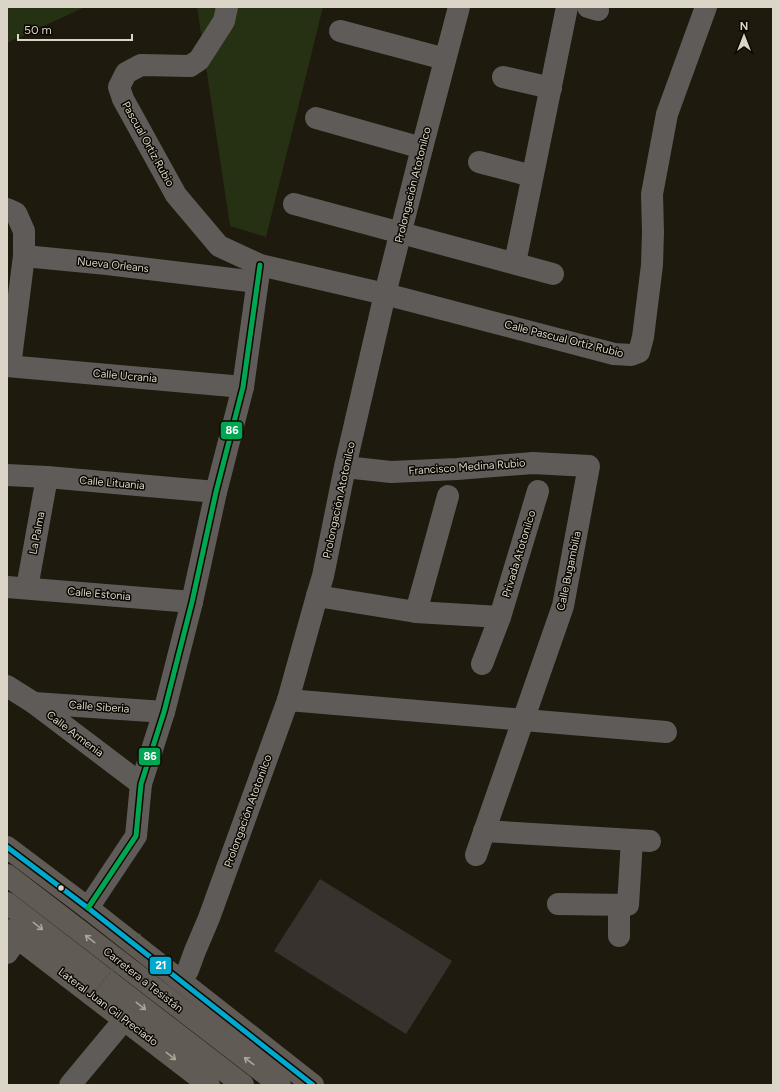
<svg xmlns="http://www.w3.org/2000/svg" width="780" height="1092" font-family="Figtree,sans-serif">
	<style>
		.green { fill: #263012 }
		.building { fill: #38322e }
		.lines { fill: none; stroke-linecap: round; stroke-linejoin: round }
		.minor { stroke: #5f5b59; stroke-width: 22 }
		.major { stroke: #615b55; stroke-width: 22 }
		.path-bridge { stroke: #5a564f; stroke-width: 2.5; stroke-dasharray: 3 2; stroke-linecap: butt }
		.bus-1-casing { stroke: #0b0802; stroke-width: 8 }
		.bus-2-casing { stroke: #0b0802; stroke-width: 8 }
		.bus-1 { stroke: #00a9ce; stroke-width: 5 }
		.bus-2 { stroke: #00a651; stroke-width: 5 }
		.oneway { stroke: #aaa499 }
		.bus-dot { fill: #dad5c7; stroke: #0b0802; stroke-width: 1.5 }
		.labels { text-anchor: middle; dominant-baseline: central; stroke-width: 3; stroke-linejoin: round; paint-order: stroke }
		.street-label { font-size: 11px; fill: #dad5c7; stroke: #0b0802 }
		.line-badge { stroke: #0b0802; stroke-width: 1.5 }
		.badge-label { font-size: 11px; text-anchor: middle; font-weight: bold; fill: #fff }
	</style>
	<rect width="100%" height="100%" fill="#1e1a0e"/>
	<!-- green -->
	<g class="green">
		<polygon points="7,7 85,7 7,43"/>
		<polygon points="197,7 323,7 266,237 230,226"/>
	</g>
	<!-- building -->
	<polygon class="building" points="320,879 452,961 406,1034 274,951"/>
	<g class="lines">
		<!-- minor -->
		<g class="minor">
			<polyline points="227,7 224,21 199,60 190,66 141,65 126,73 119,87 123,99 176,195 219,246 260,265 385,294 614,354 631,355 639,352 643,337 652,265 653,232 652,194 667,114 706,7"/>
			<polyline points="588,7 598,10"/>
			<polyline points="340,31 445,59"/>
			<polyline points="503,77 551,88"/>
			<polyline points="316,118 422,148"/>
			<polyline points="479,162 532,176"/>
			<polyline points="294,204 553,274"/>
			<polyline points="7,209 16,213 24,231 24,256 10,366"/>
			<polyline points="24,256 107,264 257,282"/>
			<polyline points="515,263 567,7"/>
			<polyline points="7,366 243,387"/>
			<polyline points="345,467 391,472 457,469 533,463 589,466 563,606 476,855"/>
			<polyline points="7,475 47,477 216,492"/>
			<polyline points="7,587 192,602"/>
			<polyline points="27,588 47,477"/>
			<polyline points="317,596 416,612 500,617"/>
			<polyline points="416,612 448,496"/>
			<polyline points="482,664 500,617 538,491"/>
			<polyline points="7,686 34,703 141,784"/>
			<polyline points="288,700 666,732"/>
			<polyline points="34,703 164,712"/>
			<polyline points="484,831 650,841"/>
			<polyline points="558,904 628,905 632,840"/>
			<polyline points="619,905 619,936"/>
			<polyline points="88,908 136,836 141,784 164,712 192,602 216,492 243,387 260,265"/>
			<polyline points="7,953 18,938"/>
			<polyline points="181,981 188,970 195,951 209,918 288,700 317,596 323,576 345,467 385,294 422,148 459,7"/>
			<polyline points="70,1085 124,1020"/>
		</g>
		<!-- major -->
		<g class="major">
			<polyline points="7,847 88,908 313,1085"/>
			<polyline points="7,875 280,1085"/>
			<polyline points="7,903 243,1085"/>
			<polyline points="7,930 209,1085"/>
		</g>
		<!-- path-bridge -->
		<polyline class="path-bridge" points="87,1002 140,934"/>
		<defs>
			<polyline id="bus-1" points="7,847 88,908 313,1085"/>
			<polyline id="bus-2" points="88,908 136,836 141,784 164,712 192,602 216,492 243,387 260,265"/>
		</defs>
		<!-- bus-1 casing -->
		<use href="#bus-1" class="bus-1-casing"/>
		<!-- bus-2 casing -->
		<use href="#bus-2" class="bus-2-casing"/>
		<!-- bus-1 -->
		<use href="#bus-1" class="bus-1"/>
		<!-- bus-2 -->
		<use href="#bus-2" class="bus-2"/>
	</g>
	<!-- one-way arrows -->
	<defs><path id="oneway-shaft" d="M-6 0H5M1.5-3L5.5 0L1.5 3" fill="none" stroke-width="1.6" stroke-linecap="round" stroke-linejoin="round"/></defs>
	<g class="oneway">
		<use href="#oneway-shaft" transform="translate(38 926) rotate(38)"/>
		<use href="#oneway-shaft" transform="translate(90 939) rotate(-142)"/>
		<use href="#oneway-shaft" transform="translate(141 1006) rotate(38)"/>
		<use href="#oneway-shaft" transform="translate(171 1056) rotate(38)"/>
		<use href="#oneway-shaft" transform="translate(249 1061) rotate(-143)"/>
	</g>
	<!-- markers -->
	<circle class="bus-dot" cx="61" cy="888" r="3.5"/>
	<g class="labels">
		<!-- street labels -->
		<g class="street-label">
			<text transform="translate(148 144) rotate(61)">Pascual Ortiz Rubio</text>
			<text transform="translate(413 185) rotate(-76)">Prolongación Atotonilco</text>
			<text transform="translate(113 265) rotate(6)">Nueva Orleans</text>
			<text transform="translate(564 339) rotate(14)">Calle Pascual Ortiz Rubio</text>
			<text transform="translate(125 376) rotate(5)">Calle Ucrania</text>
			<text transform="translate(467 467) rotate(-4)">Francisco Medina Rubio</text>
			<text transform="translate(112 483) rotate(5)">Calle Lituania</text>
			<text transform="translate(339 500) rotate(-78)">Prolongación Atotonilco</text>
			<text transform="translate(37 533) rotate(-79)">La Palma</text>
			<text transform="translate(519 554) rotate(-73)">Privada Atotonilco</text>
			<text transform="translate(569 571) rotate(-78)">Calle Bugambilia</text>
			<text transform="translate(99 594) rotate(5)">Calle Estonia</text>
			<text transform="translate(99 707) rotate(4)">Calle Siberia</text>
			<text transform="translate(75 734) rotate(37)">Calle Armenia</text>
			<text transform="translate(248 811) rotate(-70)">Prolongación Atotonilco</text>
			<text transform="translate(143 980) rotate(38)">Carretera a Tesistán</text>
			<text transform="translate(108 1007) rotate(37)">Lateral Juan Gil Preciado</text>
		</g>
	</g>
	<g class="line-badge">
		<rect x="220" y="421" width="23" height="19" rx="4" fill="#00a651"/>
		<rect x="138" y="747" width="23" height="19" rx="4" fill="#00a651"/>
		<rect x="149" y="956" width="23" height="19" rx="4" fill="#00a9ce"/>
	</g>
	<g class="badge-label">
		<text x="232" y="434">86</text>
		<text x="150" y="760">86</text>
		<text x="161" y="969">21</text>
	</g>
	<!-- border -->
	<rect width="780" height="1092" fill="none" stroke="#dad5c7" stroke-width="16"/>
	<!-- north arrow -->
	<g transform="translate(744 36)" stroke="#0b0802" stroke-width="3" paint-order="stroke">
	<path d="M0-3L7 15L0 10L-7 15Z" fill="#dad5c7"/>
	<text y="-6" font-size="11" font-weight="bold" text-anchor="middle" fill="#dad5c7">N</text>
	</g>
	<!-- scale -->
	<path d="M18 34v6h114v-6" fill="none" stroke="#dad5c7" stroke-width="2"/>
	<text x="24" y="34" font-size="12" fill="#dad5c7" stroke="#0b0802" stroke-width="3" paint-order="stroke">50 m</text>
</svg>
